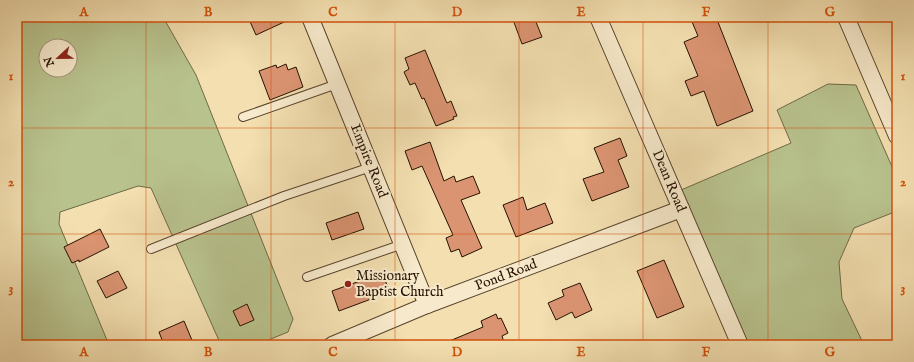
<svg xmlns="http://www.w3.org/2000/svg" width="914" height="362" font-family="'IM FELL English',serif">
	<style>
		.green { fill: #b8c28d; stroke: #6e6a46; fill-rule: evenodd }
		.building { fill: #db9472; stroke: #251100 }
		.lines { fill: none; stroke-linecap: round; stroke-linejoin: round }
		.lane-casing { stroke: #58442c; stroke-width: 10 }
		.street-casing { stroke: #58442c; stroke-width: 18 }
		.lane { stroke: #f7eacc; stroke-width: 8 }
		.street { stroke: #f7eacc; stroke-width: 16 }
		.grid { fill: none; stroke: #d4520b; stroke-width: 1; stroke-opacity: 0.55 }
		.poi-dot { fill: #8f2418; stroke: #f7eacc; stroke-width: 1.5 }
		.labels { text-anchor: middle; dominant-baseline: central; stroke-width: 4; stroke-linejoin: round; paint-order: stroke }
		.street-label { font-size: 14px; fill: #251100; stroke: #f7eacc }
		.poi-label { font-size: 14px; fill: #251100; stroke: #f7eacc; text-anchor: start }
		.neatline { fill: none; stroke: #d4520b; stroke-width: 1.5 }
		.grid-label { font-size: 13px; text-anchor: middle; font-weight: bold; fill: #d4520b }
	</style>
	<rect width="100%" height="100%" fill="#f3dfb0"/>
	<filter id="stains"><feTurbulence type="fractalNoise" baseFrequency=".005" numOctaves="4"/><feColorMatrix values="0 0 0 0 .2 0 0 0 0 .09 0 0 0 0 .02 0 0 0 .5 -.17"/></filter>
	<radialGradient id="worn" r=".72"><stop offset=".6" stop-color="#630" stop-opacity="0"/><stop offset="1" stop-color="#630" stop-opacity=".3"/></radialGradient>
	<!-- green -->
	<g class="green">
		<path d="M17,17H163L196,75L293,319L288,332L256,345H221L151,188L138,186L60,212L59,224L109,345H17ZM46,46H70V70H46Z"/>
		<polygon points="828,84 856,85 897,178 897,204 892,213 854,228 839,262 842,299 864,345 748,345 681,190 791,143 777,110"/>
	</g>
	<!-- building -->
	<g class="building">
		<polygon points="248,17 295,17 256,35"/>
		<polygon points="512,17 534,17 542,37 522,44"/>
		<polygon points="690,17 716,17 753,111 717,126 704,91 691,96 685,81 698,76 684,42 698,36"/>
		<polygon points="425,50 446,101 447,103 451,101 457,116 453,117 454,119 436,126 424,98 422,99 415,83 410,85 404,72 409,69 405,58"/>
		<polygon points="286,64 288,70 296,67 303,87 270,100 259,71 276,65 277,68"/>
		<polygon points="620,138 627,156 618,160 629,187 592,201 583,179 604,172 594,148"/>
		<polygon points="430,142 444,181 454,176 456,182 473,176 480,193 461,200 482,248 462,257 459,249 451,252 446,238 453,235 422,166 412,170 405,151"/>
		<polygon points="523,197 527,210 545,203 553,223 516,237 503,205"/>
		<polygon points="358,212 364,229 332,240 326,223"/>
		<polygon points="100,229 109,247 79,262 79,260 72,263 64,247"/>
		<polygon points="664,260 684,307 657,318 637,271"/>
		<polygon points="118,271 127,288 106,298 97,281"/>
		<polygon points="382,273 390,292 339,311 332,291"/>
		<polygon points="580,283 592,310 575,318 572,312 556,320 548,303 564,296 562,290"/>
		<polygon points="247,304 254,320 240,326 233,311"/>
		<polygon points="496,314 498,319 501,318 508,333 502,336 504,342 497,345 440,345 483,327 481,321"/>
		<polygon points="184,321 194,345 164,345 159,332"/>
	</g>
	<g class="lines">
		<defs>
			<g id="lane">
				<polyline points="243,117 337,84"/>
				<polyline points="151,249 284,196 371,167"/>
				<polyline points="307,277 403,244"/>
			</g>
			<g id="street">
				<polyline points="310,17 427,305"/>
				<polyline points="598,17 740,345"/>
				<polyline points="846,17 897,136"/>
				<polyline points="332,345 427,305 681,209"/>
			</g>
		</defs>
		<!-- lane casing -->
		<use href="#lane" class="lane-casing"/>
		<!-- street casing -->
		<use href="#street" class="street-casing"/>
		<!-- lane -->
		<use href="#lane" class="lane"/>
		<!-- street -->
		<use href="#street" class="street"/>
	</g>
	<!-- grid -->
	<path class="grid" d="M146,17V345M271,17V345M395,17V345M519,17V345M643,17V345M768,17V345M17,128H897M17,234H897"/>
	<!-- markers -->
	<circle class="poi-dot" cx="348" cy="284" r="4"/>
	<g class="labels">
		<!-- street labels -->
		<g class="street-label">
			<text transform="translate(369 161) rotate(68)">Empire Road</text>
			<text transform="translate(669 181) rotate(67)">Dean Road</text>
			<text transform="translate(506 275) rotate(-21)">Pond Road</text>
		</g>
		<!-- poi labels -->
		<g class="poi-label">
			<text x="356" y="276">Missionary<tspan x="356" dy="16">Baptist Church</tspan></text>
		</g>
	</g>
	<!-- margin -->
	<rect width="914" height="362" fill="none" stroke="#f3dfb0" stroke-width="44"/>
	<!-- north arrow -->
	<g transform="translate(58 58) rotate(248)"><circle r="19" fill="#f7eacc" stroke="#a3937a"/>
	<path d="M0-3L7 15L0 10L-7 15Z" fill="#8f2418"/>
	<text y="-6" font-size="11" font-weight="bold" text-anchor="middle" fill="#251100">N</text>
	</g>
	<rect x="22" y="22" width="870" height="318" class="neatline"/>
	<g class="grid-label">
		<text x="84" y="16">A</text>
		<text x="208" y="16">B</text>
		<text x="333" y="16">C</text>
		<text x="457" y="16">D</text>
		<text x="581" y="16">E</text>
		<text x="706" y="16">F</text>
		<text x="830" y="16">G</text>
		<text x="11" y="80">1</text>
		<text x="903" y="80">1</text>
		<text x="11" y="186">2</text>
		<text x="903" y="186">2</text>
		<text x="11" y="292">3</text>
		<text x="903" y="292">3</text>
		<text x="84" y="356">A</text>
		<text x="208" y="356">B</text>
		<text x="333" y="356">C</text>
		<text x="457" y="356">D</text>
		<text x="581" y="356">E</text>
		<text x="706" y="356">F</text>
		<text x="830" y="356">G</text>
	</g>
	<rect width="100%" height="100%" filter="url(#stains)"/>
	<rect width="100%" height="100%" fill="url(#worn)"/>
</svg>
